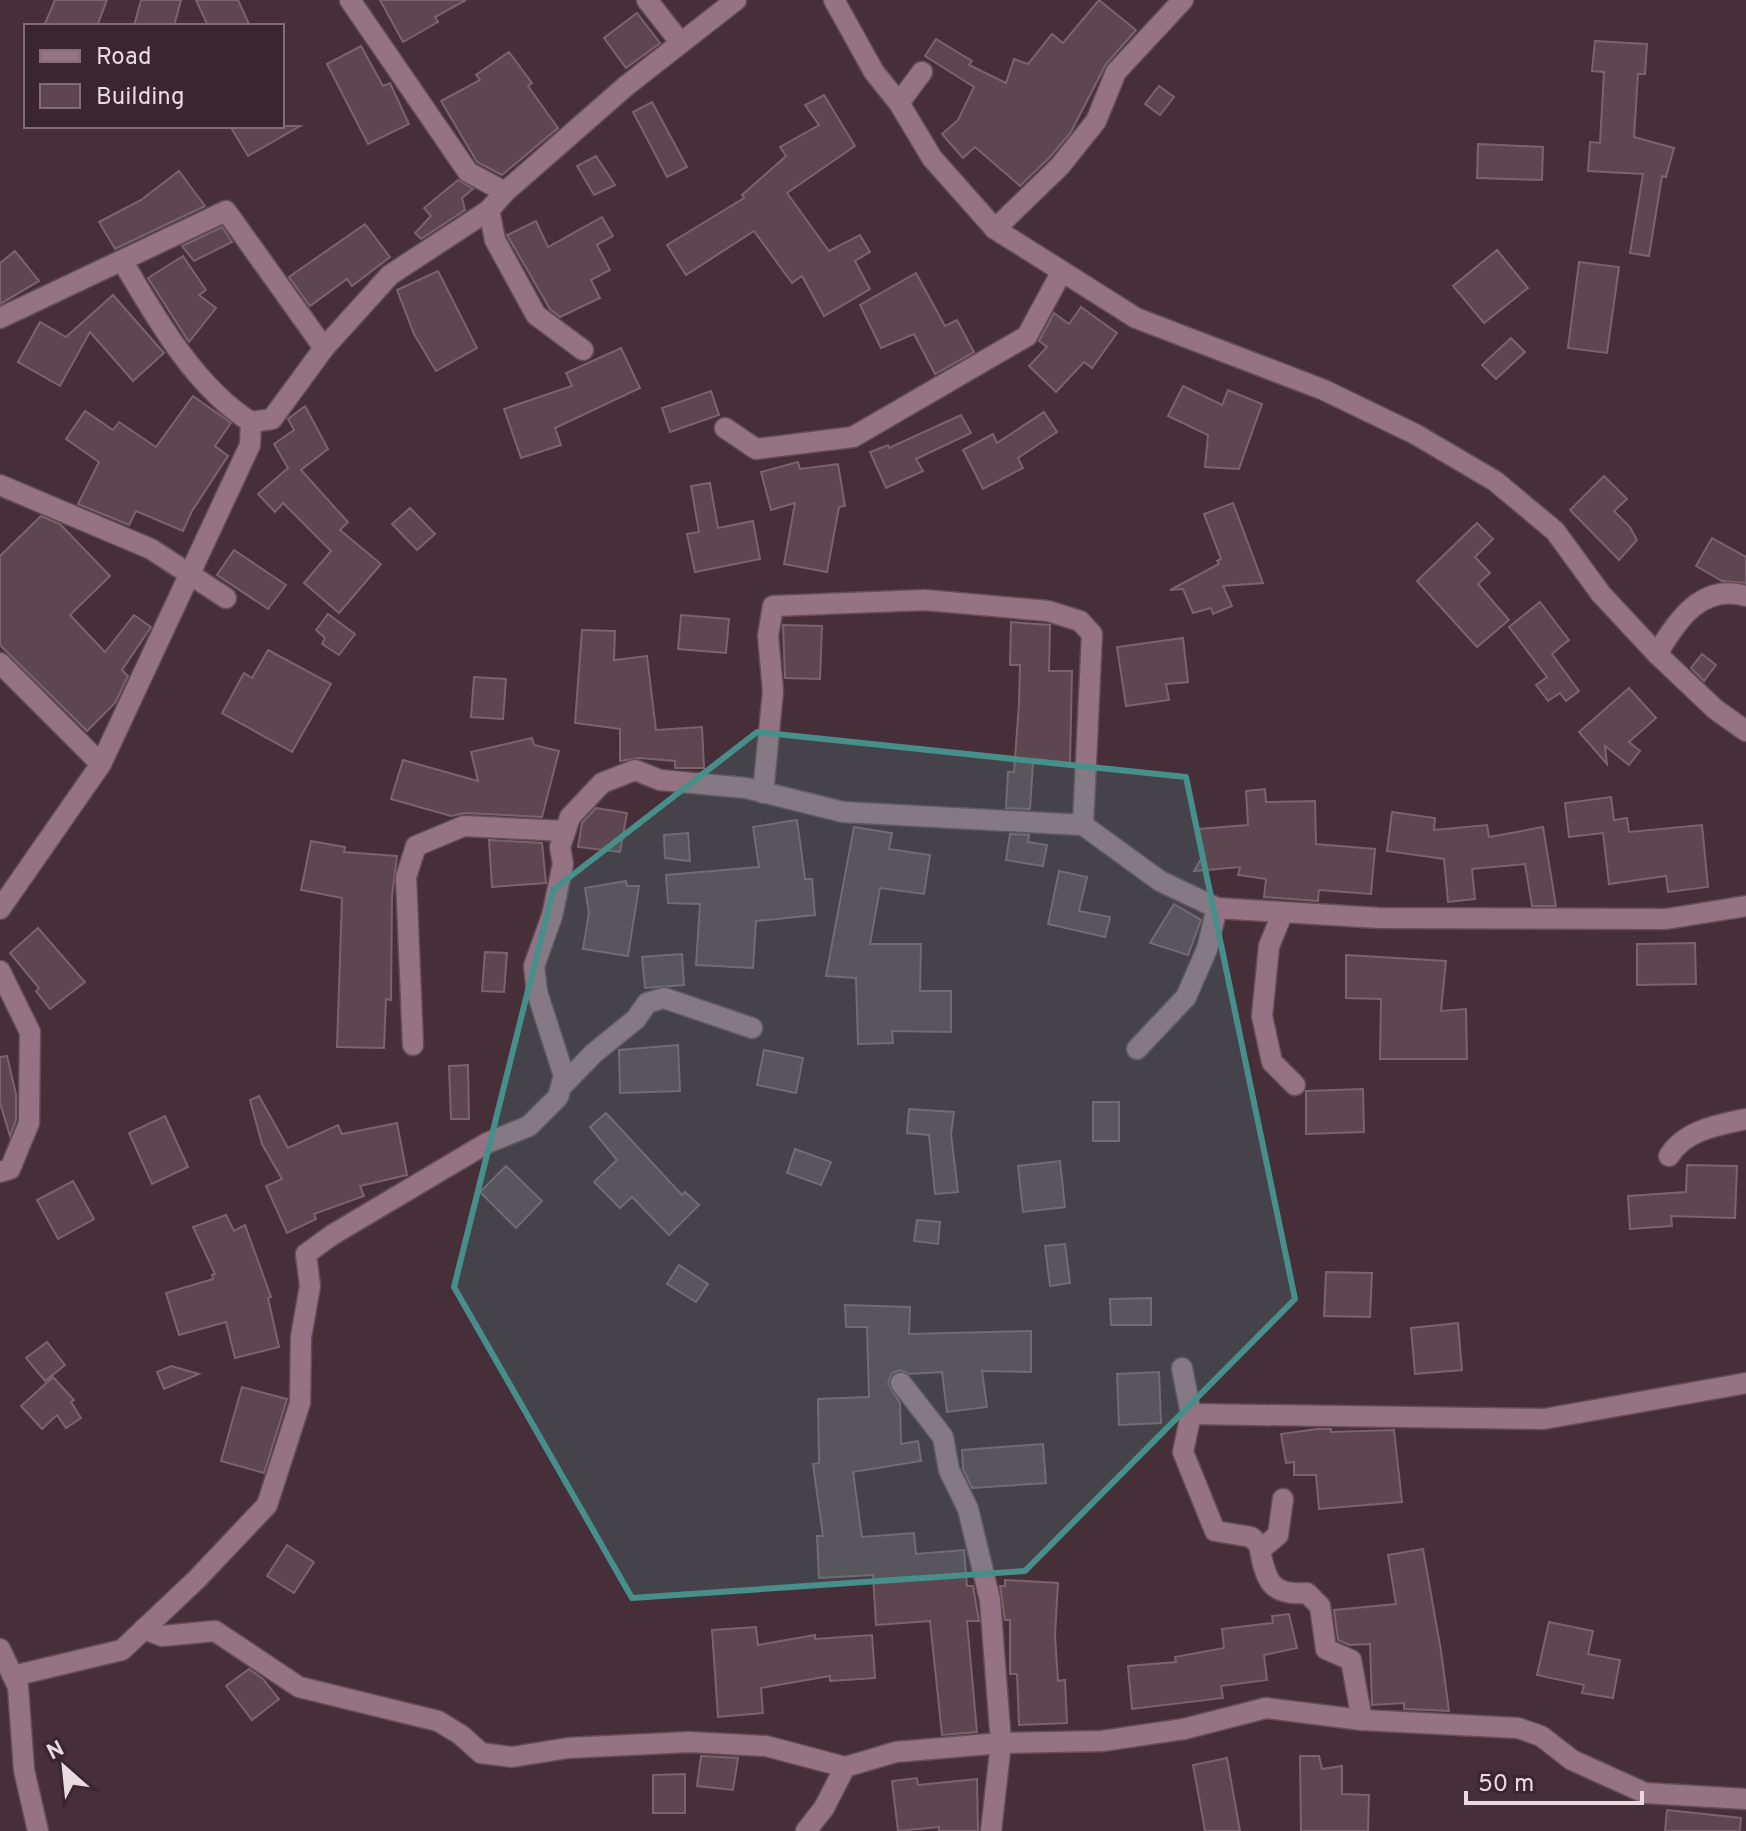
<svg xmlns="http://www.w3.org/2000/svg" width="1746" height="1831" font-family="Overpass,sans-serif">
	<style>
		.building { fill: #5e4650; stroke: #7c626d; stroke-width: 2 }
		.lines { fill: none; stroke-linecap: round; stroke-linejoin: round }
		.minor-casing { stroke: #634e57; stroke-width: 23 }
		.minor { stroke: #957382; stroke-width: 20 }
		.marked { fill: #468f8a; fill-opacity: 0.2; stroke: #468f8a; stroke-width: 6; stroke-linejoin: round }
	</style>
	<rect width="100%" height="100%" fill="#462f39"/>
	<!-- building -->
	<g class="building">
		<polygon points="55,0 107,0 97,26 44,26"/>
		<polygon points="141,0 181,0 174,26 134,26"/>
		<polygon points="196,0 238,0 250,26 208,26"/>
		<polygon points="380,0 466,0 435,17 438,22 403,42"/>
		<polygon points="1099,0 1136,30 1106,64 1071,132 1050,157 1020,186 975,147 963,158 942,134 958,120 974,87 925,56 936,39 972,61 969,65 1006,83 1014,59 1028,64 1052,34 1063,43"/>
		<polygon points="637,13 660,43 626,68 604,38"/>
		<polygon points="1595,41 1647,44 1645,74 1638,74 1634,137 1674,148 1666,177 1662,176 1649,256 1630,253 1643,174 1588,171 1590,142 1600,143 1604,72 1592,71"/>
		<polygon points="361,46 383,86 390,83 409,124 368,144 327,64"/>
		<polygon points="509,52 532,83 528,86 558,128 502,175 477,162 441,101 480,80 476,75"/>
		<polygon points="1159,86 1174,97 1160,115 1145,104"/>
		<polygon points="824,95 855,146 787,193 829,251 860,235 870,252 855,261 870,289 824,316 802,276 792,283 754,231 686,275 667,245 744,198 742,195 786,156 780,147 819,125 805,105"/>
		<polygon points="652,102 687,167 667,177 633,112"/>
		<polygon points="230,126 300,126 248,156"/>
		<polygon points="1478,144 1543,147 1542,180 1477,178"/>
		<polygon points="596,156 615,185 594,195 577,166"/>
		<polygon points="179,171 205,206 115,249 99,222 141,200"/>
		<polygon points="458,180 473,189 462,198 465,210 421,239 415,233 431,216 424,208"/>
		<polygon points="602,217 613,236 597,245 610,270 591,280 600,298 560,317 550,309 507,235 536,221 548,247"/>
		<polygon points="365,224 390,257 352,286 347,279 310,306 289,277"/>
		<polygon points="222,227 232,242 194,261 182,246"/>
		<polygon points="1497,250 1528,288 1484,323 1453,286"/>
		<polygon points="15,251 39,281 0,304 0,263"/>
		<polygon points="183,256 206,290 199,295 216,308 189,342 148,278"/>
		<polygon points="1579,262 1619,267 1607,353 1568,348"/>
		<polygon points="438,271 477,348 436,371 414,334 397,290"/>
		<polygon points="916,273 945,326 957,320 974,352 935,374 914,334 881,348 860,305"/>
		<polygon points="113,295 164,353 133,381 90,332 60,386 18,362 40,322 66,337"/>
		<polygon points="1081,307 1117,333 1092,368 1084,362 1056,392 1029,366 1047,347 1039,341 1054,313 1069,324"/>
		<polygon points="1511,338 1525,352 1496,379 1482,365"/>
		<polygon points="621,348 640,388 555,428 561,445 521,458 504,409 572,386 566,373"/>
		<polygon points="1183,386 1222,405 1228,390 1262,404 1239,469 1205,467 1208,435 1168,416"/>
		<polygon points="711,391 719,415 670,432 662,408"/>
		<polygon points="193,396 231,423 215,446 228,456 192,511 183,531 136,511 129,525 78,504 99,462 66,439 85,411 113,430 119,422 156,447"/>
		<polygon points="305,406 328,449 301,470 348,522 340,530 381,564 339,613 304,583 331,551 283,503 275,512 258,494 288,468 274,444 294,430 288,419"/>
		<polygon points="1044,412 1057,432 1018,458 1023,468 983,489 963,450 993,434 997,443"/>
		<polygon points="961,415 971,433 916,459 923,471 886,488 870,452 888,445 889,448"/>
		<polygon points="798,462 800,469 838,464 845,506 839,507 827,572 784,564 795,503 771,510 761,472"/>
		<polygon points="1604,476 1627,499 1614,511 1630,527 1637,540 1619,560 1570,510"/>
		<polygon points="710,483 718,528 753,521 760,559 695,572 687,534 699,532 691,486"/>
		<polygon points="1233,503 1263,583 1223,586 1232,606 1213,614 1211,608 1193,613 1183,589 1170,590 1219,564 1217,561 1221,559 1204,514"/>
		<polygon points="410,508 435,534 417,550 392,524"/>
		<polygon points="41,516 60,524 110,576 70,615 105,652 134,615 151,627 122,670 128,676 115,703 87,731 0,645 0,556"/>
		<polygon points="1477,523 1493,539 1475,557 1490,573 1478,584 1509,620 1477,647 1417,581"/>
		<polygon points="1712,538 1746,557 1746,583 1722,581 1696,566"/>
		<polygon points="234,550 286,585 268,609 217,575"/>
		<polygon points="1540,602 1569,640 1552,654 1579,691 1566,701 1560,693 1548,701 1536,685 1547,677 1509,627"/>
		<polygon points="328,614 355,634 339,655 322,644 325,638 316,630"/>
		<polygon points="681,615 729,619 726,653 678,649"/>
		<polygon points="1011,622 1050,625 1049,671 1072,671 1070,764 1033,762 1030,809 1006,808 1008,772 1014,772 1019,704 1020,665 1010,665"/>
		<polygon points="783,625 822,626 820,679 785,678"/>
		<polygon points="582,630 615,631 614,660 647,656 656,730 702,727 704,768 675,768 675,761 639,758 620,761 620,729 575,723"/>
		<polygon points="1183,638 1188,682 1166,684 1169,700 1126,706 1117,647"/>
		<polygon points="268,650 331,684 292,752 222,713 244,673 252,678"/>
		<polygon points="1702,654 1716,665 1704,681 1691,668"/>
		<polygon points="474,677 506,679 503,719 471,717"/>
		<polygon points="1629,688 1656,718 1629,742 1640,751 1629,765 1605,746 1607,764 1579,732"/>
		<polygon points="532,738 534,745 559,751 542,817 465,813 451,816 391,799 403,760 478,781 471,752"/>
		<polygon points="1265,789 1266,802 1315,801 1316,844 1375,849 1371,894 1319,890 1318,901 1264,897 1266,879 1238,875 1240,867 1194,871 1201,859 1199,829 1248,825 1246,791"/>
		<polygon points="1611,797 1614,820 1627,818 1629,832 1702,825 1708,887 1668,892 1666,876 1609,884 1603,833 1569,837 1565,803"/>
		<polygon points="596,808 627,813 620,852 578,847 582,823"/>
		<polygon points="1392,812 1435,818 1434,830 1487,825 1489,837 1543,827 1556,906 1532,906 1525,864 1472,869 1475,899 1448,902 1444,859 1387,851"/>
		<polygon points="797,820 805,879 812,879 815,915 756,921 753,968 696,965 700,904 668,903 666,875 759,867 753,827"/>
		<polygon points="854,827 892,833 889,849 930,855 924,894 880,888 870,944 921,944 920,991 951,991 951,1032 892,1031 893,1043 858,1044 856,978 826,976"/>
		<polygon points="688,833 690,861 665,858 664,835"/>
		<polygon points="1010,834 1029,835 1028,842 1047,845 1043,866 1006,860"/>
		<polygon points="489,840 542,843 546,883 492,887"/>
		<polygon points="311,841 345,847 344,852 397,856 392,896 391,1000 386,999 384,1048 337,1047 342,898 301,890"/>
		<polygon points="1059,871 1087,877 1079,911 1110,917 1105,937 1048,924"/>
		<polygon points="626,881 627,886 639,886 628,956 583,949 589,913 585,888"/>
		<polygon points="1174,904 1201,920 1188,955 1150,943"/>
		<polygon points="38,928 85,982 50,1009 36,991 39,988 10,953"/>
		<polygon points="1695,943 1696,984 1637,985 1637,944"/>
		<polygon points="485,952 507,953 504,992 482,991"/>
		<polygon points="682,954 684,985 645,988 642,957"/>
		<polygon points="1346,955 1446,961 1441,1011 1466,1009 1467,1059 1380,1059 1381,999 1346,998"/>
		<polygon points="678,1045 680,1091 620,1093 619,1050"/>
		<polygon points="764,1050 803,1058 796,1093 757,1085"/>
		<polygon points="7,1056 16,1094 16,1120 10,1136 0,1103 0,1057"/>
		<polygon points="468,1065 469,1119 451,1119 449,1066"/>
		<polygon points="1363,1089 1364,1132 1306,1134 1306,1091"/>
		<polygon points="259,1096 288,1148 338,1125 342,1134 397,1123 407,1175 360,1186 364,1196 314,1214 316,1219 287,1233 266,1186 282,1179 262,1144 250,1100"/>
		<rect x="1093" y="1102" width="26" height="39"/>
		<polygon points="909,1109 954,1112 951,1134 958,1192 935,1194 929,1135 907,1133"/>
		<polygon points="606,1113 682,1195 685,1192 699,1205 669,1235 632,1197 620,1208 594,1182 617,1160 590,1127"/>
		<polygon points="165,1116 188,1167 152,1184 129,1133"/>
		<polygon points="795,1149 831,1162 821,1185 787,1173"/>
		<polygon points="1060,1161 1065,1207 1023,1212 1018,1166"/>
		<polygon points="1687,1165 1737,1166 1735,1218 1671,1216 1672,1226 1630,1229 1628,1196 1686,1192"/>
		<polygon points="506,1166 542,1201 516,1228 480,1192"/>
		<polygon points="73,1181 94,1219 58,1239 37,1200"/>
		<polygon points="226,1215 234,1231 245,1225 271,1297 268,1298 279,1347 235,1358 226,1322 179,1335 166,1293 213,1279 212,1275 215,1274 193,1227"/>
		<polygon points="917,1220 940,1222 938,1244 914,1241"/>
		<polygon points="1065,1244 1070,1283 1050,1286 1045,1246"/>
		<polygon points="679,1265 708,1284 696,1302 667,1284"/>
		<polygon points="1326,1272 1372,1273 1370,1317 1324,1316"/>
		<polygon points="1151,1298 1151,1325 1111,1325 1110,1299"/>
		<polygon points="845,1305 910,1307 909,1334 1031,1331 1031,1372 982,1371 987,1407 947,1412 942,1372 910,1374 900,1370 892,1373 888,1384 900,1403 901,1444 918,1441 921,1461 853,1472 862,1537 914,1533 916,1554 964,1550 967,1586 973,1586 979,1621 967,1621 977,1732 942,1735 930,1621 876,1625 873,1575 819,1578 817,1536 823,1536 813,1464 819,1463 818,1399 869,1397 867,1327 846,1327"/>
		<polygon points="1458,1323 1462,1370 1415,1374 1411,1328"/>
		<polygon points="47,1342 65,1365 45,1381 26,1358"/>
		<polygon points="171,1366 199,1374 164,1389 157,1372"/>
		<polygon points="1159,1372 1161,1423 1119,1425 1117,1374"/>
		<polygon points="53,1377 74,1400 71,1402 81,1418 66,1428 57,1415 42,1429 21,1406"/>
		<polygon points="242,1387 287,1399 264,1473 221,1461"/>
		<polygon points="1317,1429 1331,1429 1331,1432 1394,1430 1402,1502 1319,1509 1316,1475 1294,1475 1294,1462 1286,1463 1281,1434"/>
		<polygon points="1043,1444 1046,1483 972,1488 963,1469 962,1450"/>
		<polygon points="287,1545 314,1562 294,1593 267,1576"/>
		<polygon points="1423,1549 1441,1651 1449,1711 1404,1709 1404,1703 1372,1705 1370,1644 1350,1645 1338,1640 1334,1610 1396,1604 1388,1555"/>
		<polygon points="1005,1580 1058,1583 1055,1635 1058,1681 1065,1680 1067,1723 1019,1725 1017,1674 1010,1674 1010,1620 1005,1620 1000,1586 1005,1586"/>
		<polygon points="1289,1614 1297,1648 1264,1655 1267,1680 1221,1686 1223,1698 1132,1709 1128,1666 1176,1662 1175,1657 1224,1648 1222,1629 1273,1623 1272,1616"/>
		<polygon points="1549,1622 1593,1631 1588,1654 1620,1660 1613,1698 1582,1693 1584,1685 1537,1675"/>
		<polygon points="756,1627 758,1645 815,1635 815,1639 872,1635 875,1678 830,1681 830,1676 761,1688 763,1713 718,1717 712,1630"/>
		<polygon points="249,1669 263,1679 279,1699 252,1720 226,1686"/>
		<polygon points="701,1756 738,1758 733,1790 697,1786"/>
		<polygon points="1300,1756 1319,1756 1322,1769 1342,1766 1342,1794 1369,1795 1368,1831 1301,1831"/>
		<polygon points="1227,1758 1240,1831 1205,1831 1193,1765"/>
		<polygon points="685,1774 685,1813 653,1813 653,1775"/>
		<polygon points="917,1778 918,1785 977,1779 978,1831 939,1831 939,1827 898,1831 892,1781"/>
		<polygon points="1667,1810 1741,1818 1740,1831 1665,1831"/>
	</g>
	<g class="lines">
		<defs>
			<g id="minor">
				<polyline points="350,0 468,172 505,192"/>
				<polyline points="647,0 680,42"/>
				<polyline points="834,0 874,72 899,103 932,158 995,229 1136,318 1324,390 1415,434 1495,481 1555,531 1601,594 1657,654 1715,709 1746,731"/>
				<polyline points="899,103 922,72"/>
				<polyline points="489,210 495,240 536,315 583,350"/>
				<polyline points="995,229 1060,166 1096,121 1116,72 1183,0"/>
				<path d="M123,262C156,318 195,387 251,422L272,419L324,348L390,275L489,210L505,192L626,86L736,0"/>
				<polyline points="0,318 226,211 324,348"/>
				<polyline points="725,428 756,449 853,437 1027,336 1061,273"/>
				<polyline points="0,485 151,549 226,598"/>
				<path d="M1657,654C1677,620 1702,583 1746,596"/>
				<polyline points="0,663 101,764"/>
				<polyline points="763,793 773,691 768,636 773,606 925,600 1048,611 1080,621 1092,634 1083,825"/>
				<polyline points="0,909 101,764 250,445 251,422"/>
				<polyline points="1283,912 1269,946 1262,1016 1272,1062 1295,1085"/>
				<polyline points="0,971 30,1032 29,1123 10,1169 0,1172"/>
				<polyline points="413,1045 406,877 416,846 464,826 565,831"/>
				<polyline points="1137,1049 1186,997 1207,949 1217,908"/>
				<polyline points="561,1087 594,1053 636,1019 647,1003 664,998 752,1028"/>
				<path d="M1669,1156C1685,1130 1718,1125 1746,1119"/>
				<polyline points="1182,1368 1191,1414 1183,1452 1215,1531 1251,1537 1262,1547"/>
				<polyline points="1191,1414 1544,1419 1746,1383"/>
				<path d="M1283,1499L1278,1535L1260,1550C1266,1582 1272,1596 1307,1593L1320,1606L1326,1649L1351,1660L1362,1720"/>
				<polyline points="144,1629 162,1636 215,1631 299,1687 438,1721 461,1735 481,1753 512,1757 568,1748 689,1742 766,1746 845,1767"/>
				<polyline points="0,1649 18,1687 24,1770 38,1831"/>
				<polyline points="13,1676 122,1650 197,1579 267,1505 300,1403 301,1337 310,1286 306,1254 332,1235 487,1143 529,1126 558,1097 564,1076 537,992 534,966 552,916 563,864 560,847 570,817 602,783 635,770 660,780 746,788 843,812 1083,825 1160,881 1217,908 1379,918 1666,919 1746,906"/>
				<polyline points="806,1831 824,1808 845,1767 896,1752 1001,1743 990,1600 968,1509 949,1470 943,1437 901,1383"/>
				<polyline points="991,1831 1001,1743 1102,1741 1184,1729 1266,1708 1362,1720 1518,1728 1541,1736 1572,1760 1645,1793 1746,1799"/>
			</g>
		</defs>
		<!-- minor casing -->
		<use href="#minor" class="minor-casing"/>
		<!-- minor -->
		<use href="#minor" class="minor"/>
	</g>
	<!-- marked area -->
	<path class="marked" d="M757,732L1186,777L1295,1299L1025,1571L632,1598L454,1287L553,890Z"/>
	<!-- legend -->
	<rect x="24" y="24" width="260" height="104" fill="#3b252f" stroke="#816d76" stroke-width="2"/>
	<rect x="40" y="50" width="40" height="12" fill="#957382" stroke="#816d76" stroke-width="2"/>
	<text x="96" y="64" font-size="24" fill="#e9dae0">Road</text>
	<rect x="40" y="84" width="40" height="24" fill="#5e4650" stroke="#816d76" stroke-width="2"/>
	<text x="96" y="104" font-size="24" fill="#e9dae0">Building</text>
	<!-- north arrow -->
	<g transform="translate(64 1767) rotate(333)" stroke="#3b252f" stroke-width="6" paint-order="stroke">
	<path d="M0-6L14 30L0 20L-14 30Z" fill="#e9dae0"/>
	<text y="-12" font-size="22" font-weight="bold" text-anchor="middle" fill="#e9dae0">N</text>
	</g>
	<!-- scale -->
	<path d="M1466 1791v12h176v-12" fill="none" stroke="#e9dae0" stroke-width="4"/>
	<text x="1478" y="1791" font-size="24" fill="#e9dae0" stroke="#3b252f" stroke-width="6" paint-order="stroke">50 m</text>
</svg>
